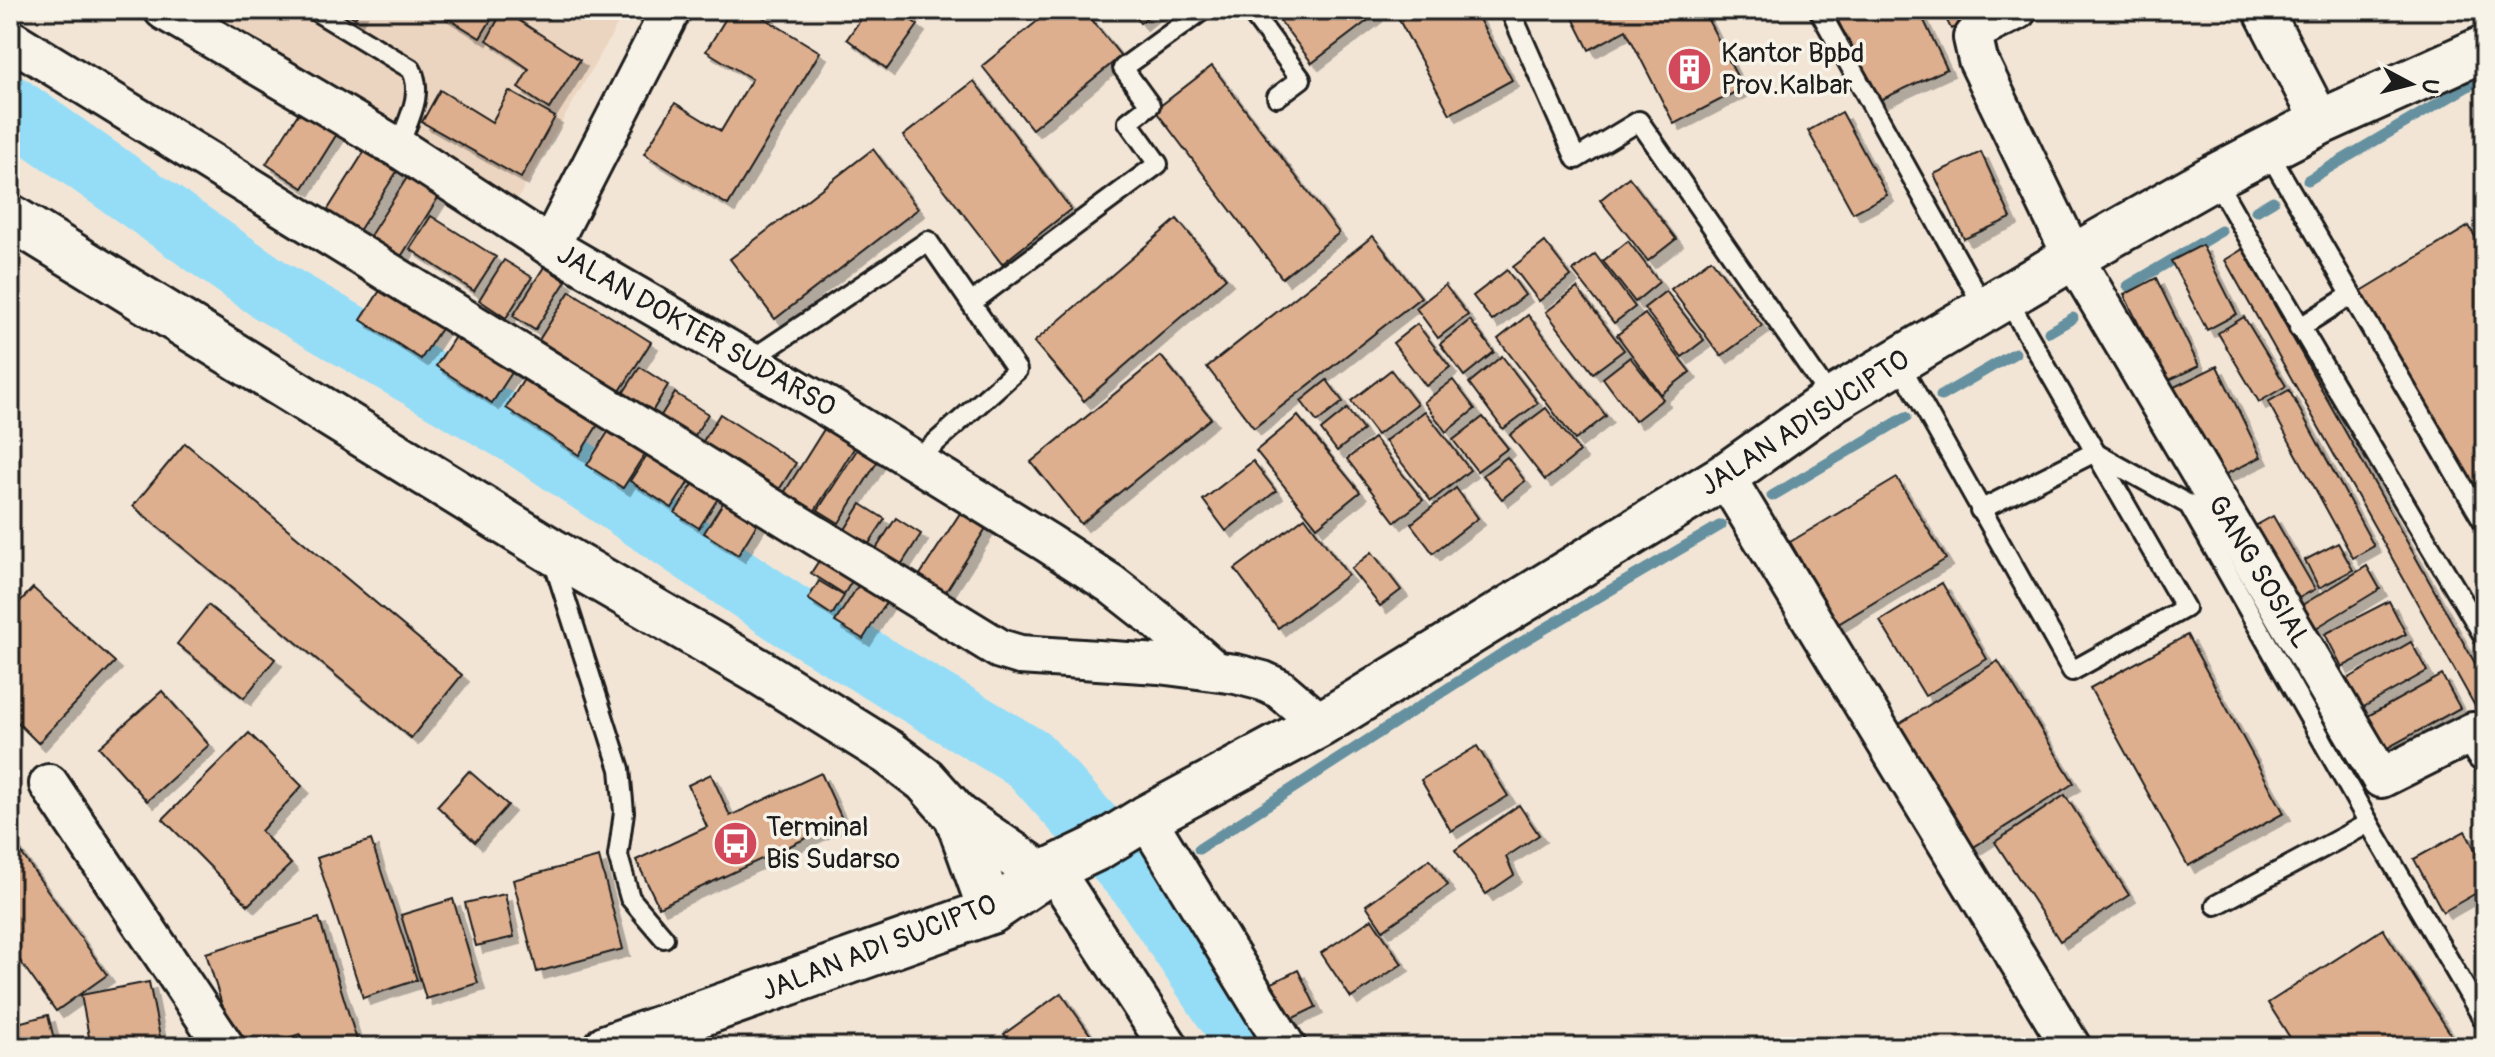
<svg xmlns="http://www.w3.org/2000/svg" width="2495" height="1057" font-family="Pangolin,sans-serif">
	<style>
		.built { fill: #ecd5c0 }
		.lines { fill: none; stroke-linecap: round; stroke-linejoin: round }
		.stream { stroke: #65909f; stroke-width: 11 }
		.river { stroke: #95ddf7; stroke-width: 64 }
		.building { fill: #ddaf8e; stroke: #1c1c1c; stroke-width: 2; filter: url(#shadow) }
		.service-casing { stroke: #1c1c1c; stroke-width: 24 }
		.minor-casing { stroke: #1c1c1c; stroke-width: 44 }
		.tertiary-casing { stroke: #1c1c1c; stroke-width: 50 }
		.secondary-casing { stroke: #1c1c1c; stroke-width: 50 }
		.service { stroke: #f7f3e8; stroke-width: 18 }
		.minor { stroke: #f7f3e8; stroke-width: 38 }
		.tertiary { stroke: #f7f3e8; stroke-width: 44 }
		.secondary { stroke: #f7f3e8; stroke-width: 44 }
		.labels { text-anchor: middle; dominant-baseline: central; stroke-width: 7; stroke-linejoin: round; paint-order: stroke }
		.poi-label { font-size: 28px; fill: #1c1c1c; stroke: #f7f3e8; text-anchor: start }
		.street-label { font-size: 28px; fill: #1c1c1c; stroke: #f7f3e8 }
	</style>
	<defs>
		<filter id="shadow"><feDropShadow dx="7" dy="7" stdDeviation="0" flood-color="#0004"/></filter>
	</defs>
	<rect width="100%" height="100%" fill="#f2e5d6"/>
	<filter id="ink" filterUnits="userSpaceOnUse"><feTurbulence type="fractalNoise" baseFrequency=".0125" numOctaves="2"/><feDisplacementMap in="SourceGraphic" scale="16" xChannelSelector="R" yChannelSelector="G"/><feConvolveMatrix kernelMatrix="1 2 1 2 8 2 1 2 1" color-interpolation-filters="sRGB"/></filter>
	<g filter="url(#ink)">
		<!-- built -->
		<polygon class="built" points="187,10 626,10 513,207"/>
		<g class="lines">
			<!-- stream -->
			<g class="stream">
				<polyline points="2308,180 2485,76"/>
				<polyline points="2256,211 2273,201"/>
				<polyline points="2128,286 2221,231"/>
				<polyline points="2049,332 2073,318"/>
				<polyline points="1941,396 2015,353"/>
				<polyline points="1772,496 1906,417"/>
				<polyline points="1199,849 1498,656 1721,525"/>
				<polyline points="1142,885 1149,880"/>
			</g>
			<!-- river -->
			<polyline class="river" points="10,107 272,291 520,434 789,615 1030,760 1142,885 1251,1047"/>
		</g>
		<!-- building -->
		<g class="building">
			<polygon points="342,10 360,10 355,18"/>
			<polygon points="435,10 497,10 480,38"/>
			<polygon points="503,10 580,60 549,109 518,88 529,69 487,40"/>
			<polygon points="731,10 751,10 820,52 728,205 644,154 675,103 721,131 752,79 706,51"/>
			<polygon points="867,10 897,10 918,25 887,69 847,39"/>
			<polygon points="1051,10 1084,10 1121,56 1032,129 982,66"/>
			<polygon points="1130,10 1156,10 1140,23"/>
			<polygon points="1272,10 1372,10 1375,15 1312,63"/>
			<polygon points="1411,10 1474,10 1512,80 1450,114 1398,18"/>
			<polygon points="1569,10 1703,10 1743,88 1674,124 1626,30 1589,50"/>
			<polygon points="1833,10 1919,10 1947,69 1876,102"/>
			<polygon points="1942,10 1989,10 1951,29"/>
			<polygon points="1212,66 1339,233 1282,278 1155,110"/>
			<polygon points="974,81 1071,209 1002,264 903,136"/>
			<polygon points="440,90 492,122 509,91 555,117 521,178 422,122"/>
			<polygon points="303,106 340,129 303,188 266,164"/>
			<polygon points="1842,112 1887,195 1853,213 1808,131"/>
			<polygon points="373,138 405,159 357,234 325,214"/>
			<polygon points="873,149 918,209 775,319 730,259"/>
			<polygon points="1981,152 2011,218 1964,239 1934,174"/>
			<polygon points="417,162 448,182 397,263 366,242"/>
			<polygon points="1629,177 1676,239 1648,261 1600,200"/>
			<polygon points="431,216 496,257 474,291 410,249"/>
			<polygon points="1177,219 1226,278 1084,401 1034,342"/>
			<polygon points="2469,226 2485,254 2485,519 2353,296"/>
			<polygon points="1373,236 1421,297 1254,428 1207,367"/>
			<polygon points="1628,241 1659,282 1635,302 1603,261"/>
			<polygon points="1545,242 1571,276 1539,301 1513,267"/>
			<polygon points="2202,245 2237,314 2207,330 2171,261"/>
			<polygon points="2243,249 2485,681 2485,724 2225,260"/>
			<polygon points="1595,254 1635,307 1614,323 1573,271"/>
			<polygon points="1711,259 1762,326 1721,356 1671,289"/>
			<polygon points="504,260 532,277 506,318 479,300"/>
			<polygon points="544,267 566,281 535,330 513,316"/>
			<polygon points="1507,270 1525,295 1492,321 1473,296"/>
			<polygon points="388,278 449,316 421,359 361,320"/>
			<polygon points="2156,278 2199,366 2167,381 2124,295"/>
			<polygon points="1445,285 1468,315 1438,338 1416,308"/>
			<polygon points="1577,288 1624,350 1593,373 1546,312"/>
			<polygon points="570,291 651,342 620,391 539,340"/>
			<polygon points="1666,291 1704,340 1682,357 1644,308"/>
			<polygon points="1645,314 1690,372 1661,394 1617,335"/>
			<polygon points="1528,315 1606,416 1575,440 1498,339"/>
			<polygon points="2244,317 2286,386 2259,402 2218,333"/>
			<polygon points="1470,320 1494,352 1464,376 1440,344"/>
			<polygon points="1417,324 1450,367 1426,386 1393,343"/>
			<polygon points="456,335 513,371 492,403 436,366"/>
			<polygon points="1161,356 1211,418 1081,524 1031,462"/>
			<polygon points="1502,356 1538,403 1503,429 1469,383"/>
			<polygon points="1630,357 1663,399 1635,421 1603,378"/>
			<polygon points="2217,366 2261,457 2212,481 2168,390"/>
			<polygon points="640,367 668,385 647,420 618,401"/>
			<polygon points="1391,370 1417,404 1377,435 1351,401"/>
			<polygon points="526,376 599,423 579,455 506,408"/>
			<polygon points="1327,380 1343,402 1317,422 1301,401"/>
			<polygon points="1453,380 1475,409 1446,432 1424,402"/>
			<polygon points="2289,390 2374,546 2353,558 2268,402"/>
			<polygon points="675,393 708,414 690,443 657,422"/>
			<polygon points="1546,408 1580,452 1545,480 1510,435"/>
			<polygon points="1347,409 1363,430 1337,451 1321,430"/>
			<polygon points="1425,411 1470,470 1431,501 1385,441"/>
			<polygon points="720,414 796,463 773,499 697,451"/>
			<polygon points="833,415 863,434 809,520 779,501"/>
			<polygon points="1298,416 1360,492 1317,527 1256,451"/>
			<polygon points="1483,417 1508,448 1477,471 1453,440"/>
			<polygon points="617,418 653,441 623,488 587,465"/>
			<polygon points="1374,438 1423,500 1395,522 1347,459"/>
			<polygon points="864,439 884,451 839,523 818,510"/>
			<polygon points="656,441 698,467 672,508 630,481"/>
			<polygon points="185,443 462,675 411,738 133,506"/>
			<polygon points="1507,457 1525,481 1502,499 1483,475"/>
			<polygon points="1253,461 1276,491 1226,531 1203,500"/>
			<polygon points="704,467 728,483 699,528 675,513"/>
			<polygon points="1897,478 1946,559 1838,624 1790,542"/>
			<polygon points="733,487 767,508 738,555 704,533"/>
			<polygon points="1456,488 1478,518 1433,553 1411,524"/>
			<polygon points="968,501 993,517 938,604 912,587"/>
			<polygon points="861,504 885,519 864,551 841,536"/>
			<polygon points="2273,516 2315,589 2290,603 2248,530"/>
			<polygon points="1305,517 1348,575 1278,628 1235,569"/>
			<polygon points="896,518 921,534 897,571 872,555"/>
			<polygon points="2338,543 2353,570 2319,588 2305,560"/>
			<polygon points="829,545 861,566 844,594 811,573"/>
			<polygon points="1372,552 1401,590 1380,606 1351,569"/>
			<polygon points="2367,566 2380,589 2316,628 2302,605"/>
			<polygon points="867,572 894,590 863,639 835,622"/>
			<polygon points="819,581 844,596 832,615 808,599"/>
			<polygon points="1942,583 1987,659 1925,696 1880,621"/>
			<polygon points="33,588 115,662 38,743 10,715 10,612"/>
			<polygon points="2389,601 2406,634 2342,667 2325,634"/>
			<polygon points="208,605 275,659 244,698 177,644"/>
			<polygon points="2187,635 2284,813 2188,866 2090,688"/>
			<polygon points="2411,642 2427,671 2360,709 2344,681"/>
			<polygon points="1998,661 2074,783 1972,848 1896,726"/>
			<polygon points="2442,675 2460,708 2384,750 2366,717"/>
			<polygon points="162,691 209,745 147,801 99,747"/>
			<polygon points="249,733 302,786 261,831 291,864 248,905 163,819"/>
			<polygon points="1477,746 1508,796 1451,831 1421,780"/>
			<polygon points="469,771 508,805 475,842 437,806"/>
			<polygon points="821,773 843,821 659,907 636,860 707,827 688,785 711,774 730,816"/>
			<polygon points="2065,795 2129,895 2060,941 1995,842"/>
			<polygon points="1519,805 1539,835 1506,857 1514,875 1486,894 1455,850"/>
			<polygon points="2465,831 2485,868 2485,888 2443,912 2414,859"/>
			<polygon points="10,837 107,975 56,1011 10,947"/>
			<polygon points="371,840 417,980 363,998 317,858"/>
			<polygon points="599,857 623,949 537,972 513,880"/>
			<polygon points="1430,859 1448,885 1383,930 1366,905"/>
			<polygon points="505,894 514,937 476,946 465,903"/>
			<polygon points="453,899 478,983 426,999 401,915"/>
			<polygon points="319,918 359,1047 304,1047 300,1034 260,1047 235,1047 206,953"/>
			<polygon points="1372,919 1402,964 1351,998 1321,953"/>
			<polygon points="2383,929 2459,1047 2296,1047 2268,1003"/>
			<polygon points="1298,970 1316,1007 1283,1023 1266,986"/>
			<polygon points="149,982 162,1047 91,1047 81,995"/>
			<polygon points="1061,993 1099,1047 1014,1047 1004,1034"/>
			<polygon points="48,1015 56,1047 10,1047 10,1025"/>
			<polygon points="984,1038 991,1047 971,1047"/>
		</g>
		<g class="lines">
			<defs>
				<g id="service">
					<path d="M314,10L411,69C425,94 407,122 398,148"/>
					<polyline points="1250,10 1301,79 1277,97"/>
					<polyline points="1510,10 1576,159 1639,121 1832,400"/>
					<polyline points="1819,10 1985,309"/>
					<polyline points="2267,150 2485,524"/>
					<path d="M2214,177C2302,333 2394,485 2485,638"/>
					<polyline points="971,303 1158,164 1128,122 1150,105 1123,68 1203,10"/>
					<polyline points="2299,328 2351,295"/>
					<polyline points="749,361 928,241 1017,370 915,461"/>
					<polyline points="1898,361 2072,671 2185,608 2006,297"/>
					<polyline points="2097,454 2189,505 2369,823 2485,1022"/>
					<polyline points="1980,510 2095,452"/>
					<polyline points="553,560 620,769 624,812 618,856 630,898 664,938"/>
					<polyline points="2216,905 2369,823"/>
				</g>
				<g id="minor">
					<polyline points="164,10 402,150 550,246 831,409 1048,543 1111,584 1157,620 1215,671"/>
					<polyline points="2017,10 1981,28 1973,38 1978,60 2073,257 2381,778 2473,732 2485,752"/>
					<polyline points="2263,10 2321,122"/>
					<polyline points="10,39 1000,649 1020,655 1159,664 1236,674 1263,681 1280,689 1321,724"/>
					<polyline points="550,246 671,10"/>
					<polyline points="1725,476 2071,1047"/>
					<polyline points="49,784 225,1047"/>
					<polyline points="1146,818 1286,1047"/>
					<polyline points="1053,869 1169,1047"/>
				</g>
				<g id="tertiary">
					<polyline points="10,217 550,550 760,672 888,752 925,780 957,816 1044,876"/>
					<polyline points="957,816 991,911"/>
				</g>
				<polyline id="secondary" points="607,1047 991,911 1053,869 1097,848 1146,818 1321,724 1725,476 1832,400 2073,257 2214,177 2321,122 2485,48"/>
			</defs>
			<!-- service casing -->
			<use href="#service" class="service-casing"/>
			<!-- minor casing -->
			<use href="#minor" class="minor-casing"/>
			<!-- tertiary casing -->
			<use href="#tertiary" class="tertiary-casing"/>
			<!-- secondary casing -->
			<use href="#secondary" class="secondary-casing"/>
			<!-- service -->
			<use href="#service" class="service"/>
			<!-- minor -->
			<use href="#minor" class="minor"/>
			<!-- tertiary -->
			<use href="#tertiary" class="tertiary"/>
			<!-- secondary -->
			<use href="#secondary" class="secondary"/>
		</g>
	</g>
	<!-- icons -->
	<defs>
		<symbol id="building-disc" viewBox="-11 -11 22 22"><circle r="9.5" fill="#d1495b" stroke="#f7f3e8"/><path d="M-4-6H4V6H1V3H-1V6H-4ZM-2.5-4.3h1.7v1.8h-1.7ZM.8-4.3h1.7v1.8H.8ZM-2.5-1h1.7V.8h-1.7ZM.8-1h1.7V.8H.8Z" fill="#fff"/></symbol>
		<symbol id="bus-disc" viewBox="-11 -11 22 22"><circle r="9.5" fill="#d1495b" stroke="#f7f3e8"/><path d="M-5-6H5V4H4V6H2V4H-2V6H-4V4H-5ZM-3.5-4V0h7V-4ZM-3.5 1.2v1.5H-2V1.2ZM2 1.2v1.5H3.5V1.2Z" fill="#fff"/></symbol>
	</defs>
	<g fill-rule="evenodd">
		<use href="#building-disc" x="1664" y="44" width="51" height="51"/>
		<use href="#bus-disc" x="710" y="818" width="51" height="51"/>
	</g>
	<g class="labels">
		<!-- poi labels -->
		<g class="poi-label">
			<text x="1721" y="53">Kantor Bpbd<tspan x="1721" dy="32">Prov.Kalbar</tspan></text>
			<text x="766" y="827">Terminal<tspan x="766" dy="32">Bis Sudarso</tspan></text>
		</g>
		<!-- street labels -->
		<g class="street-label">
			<text transform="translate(696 331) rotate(30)">JALAN DOKTER SUDARSO</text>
			<text transform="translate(1805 423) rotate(-33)">JALAN ADISUCIPTO</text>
			<text transform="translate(2259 572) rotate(59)">GANG SOSIAL</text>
			<text transform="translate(879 948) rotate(-21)">JALAN ADI SUCIPTO</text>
		</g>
	</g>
	<!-- margin -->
	<rect width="2495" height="1057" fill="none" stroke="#f7f3e8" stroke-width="40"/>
	<rect x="20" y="20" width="2455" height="1017" fill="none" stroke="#1c1c1c" stroke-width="3" filter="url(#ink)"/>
	<!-- north arrow -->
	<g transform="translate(2411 84) rotate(97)" stroke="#f7f3e8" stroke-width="6" paint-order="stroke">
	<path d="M0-6L14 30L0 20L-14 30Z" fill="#1c1c1c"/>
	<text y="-12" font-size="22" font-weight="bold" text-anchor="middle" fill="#1c1c1c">U</text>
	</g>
</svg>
